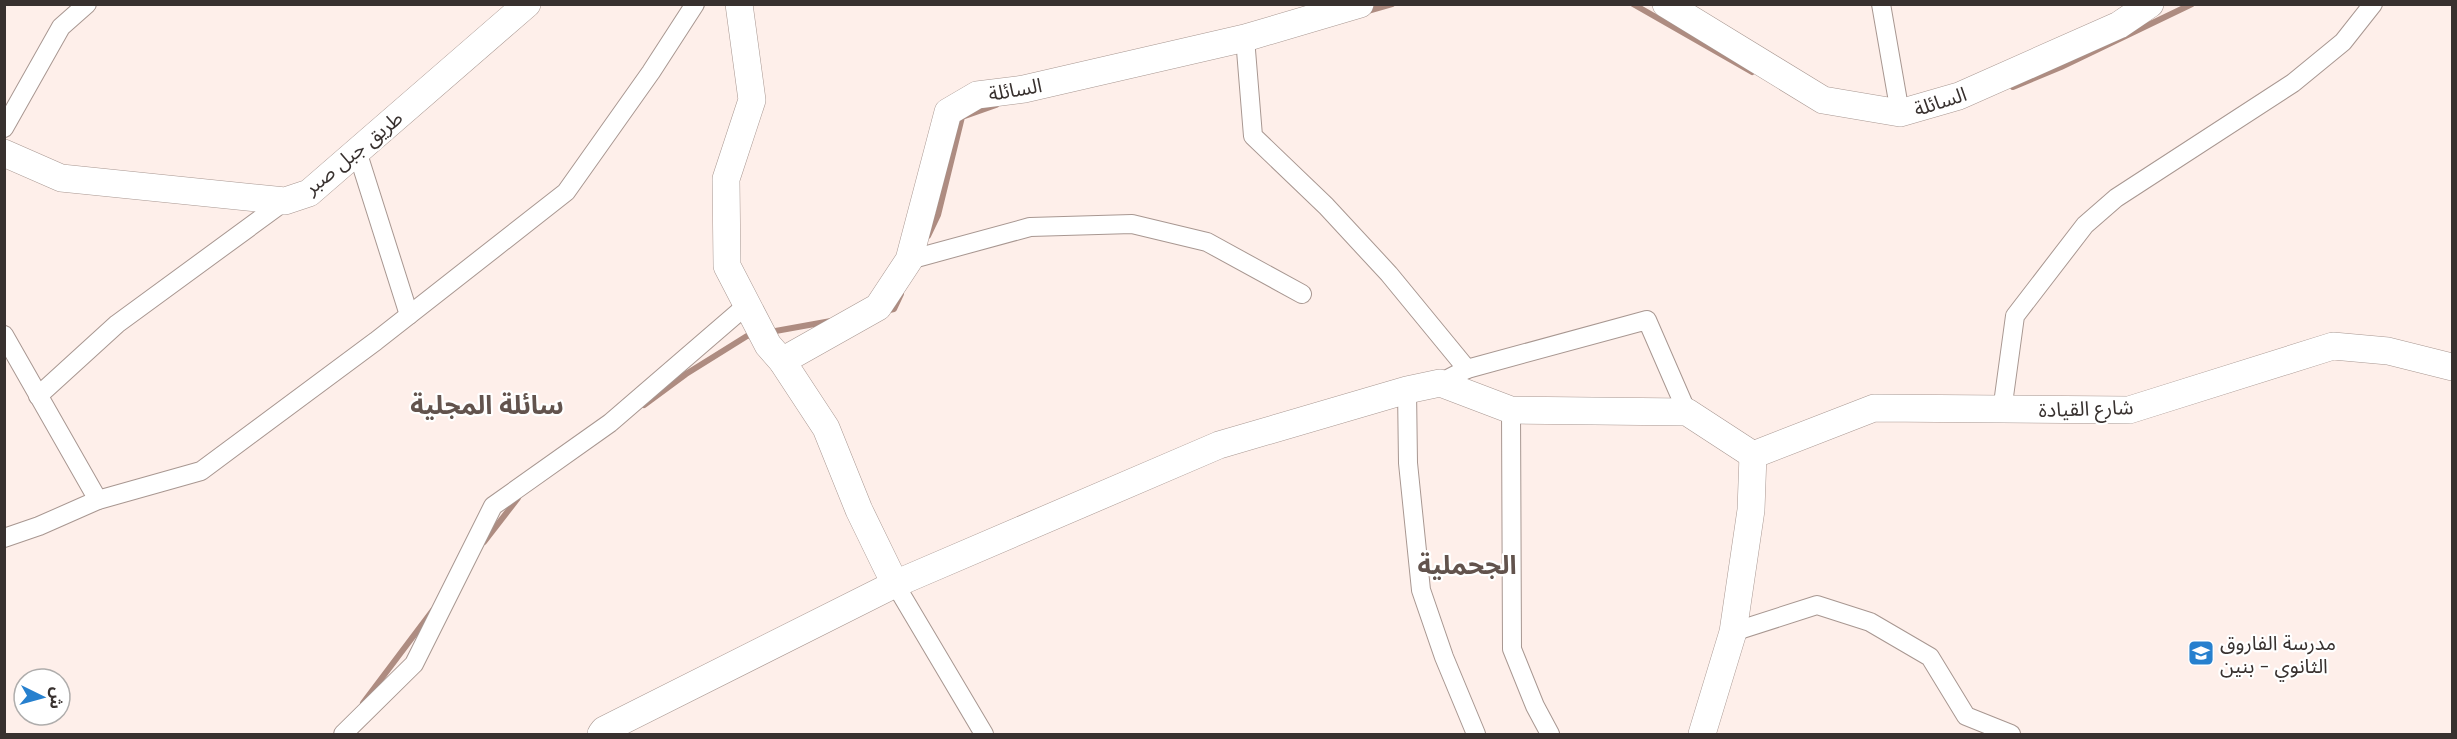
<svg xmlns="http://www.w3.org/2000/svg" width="2457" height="739" font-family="Lora,'Noto Sans Arabic',serif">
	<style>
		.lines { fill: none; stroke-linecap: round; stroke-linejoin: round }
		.stream { stroke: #ae8c81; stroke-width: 6 }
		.street-casing { stroke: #a89791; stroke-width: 20 }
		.secondary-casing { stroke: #a89791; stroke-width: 28 }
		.street { stroke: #fff; stroke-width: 18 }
		.secondary { stroke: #fff; stroke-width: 27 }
		.labels { text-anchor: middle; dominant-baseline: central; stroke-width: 4.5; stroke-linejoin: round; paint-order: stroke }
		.street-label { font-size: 20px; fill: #38312f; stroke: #fff }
		.poi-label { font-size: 20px; fill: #38312f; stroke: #fff; text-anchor: start }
		.district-label { font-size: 26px; font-weight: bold; fill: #62534d; stroke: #fff }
	</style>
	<rect width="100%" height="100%" fill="#feefea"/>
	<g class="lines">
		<!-- stream -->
		<g class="stream">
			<polyline points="1633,4 1752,72"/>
			<polyline points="1364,12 1392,4"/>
			<polyline points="2013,87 2061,67 2192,4"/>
			<polyline points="928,236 938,215 962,117 996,105"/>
			<polyline points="885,311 894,309 901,294"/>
			<polyline points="770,332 831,321"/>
			<polyline points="644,405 686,374 747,336 754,335"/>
			<polyline points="484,542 518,498"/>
			<polyline points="363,703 433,610"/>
		</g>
		<defs>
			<g id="street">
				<polyline points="1881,4 1900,113"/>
				<polyline points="1245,38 1253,136 1326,206 1389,274 1467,369 1440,383"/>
				<polyline points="4,128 61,27 87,4"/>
				<polyline points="357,151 409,315"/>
				<polyline points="909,260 1030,227 1132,224 1207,242 1302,294"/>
				<polyline points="4,335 98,500"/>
				<polyline points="1467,369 1647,320 1687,412"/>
				<polyline points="1407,390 1408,463 1421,590 1444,657 1476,734"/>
				<polyline points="38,396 117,324 285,201"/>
				<polyline points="1511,410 1512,649 1535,706 1550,734"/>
				<polyline points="2002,411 2015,316 2085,225 2116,198 2293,83 2343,42 2373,4"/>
				<polyline points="4,538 39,526 98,500 201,471 376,341 566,192 651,72 695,4"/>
				<polyline points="895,584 984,734"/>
				<polyline points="1733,632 1817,605 1870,622 1930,657 1966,716 2011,734"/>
				<polyline points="343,734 414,664 493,506 610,423 748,304"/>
			</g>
			<g id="secondary">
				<polyline points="739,4 752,100 726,179 727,266 768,345 782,361 826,428 859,510 895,584"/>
				<polyline points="1666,4 1823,100 1900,113 1959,96 2119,25 2150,4"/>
				<polyline points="4,153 61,178 285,201 309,193 527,4"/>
				<polyline points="782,361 878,307 909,260 948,112 977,95 1024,89 1245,38 1360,4"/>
				<polyline points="1753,455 1874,408 2129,410 2333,346 2388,351 2452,367"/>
				<polyline points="601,734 604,730 895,584 1219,445 1407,390 1440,383 1511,410 1687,412 1753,455"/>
				<polyline points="1702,734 1733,632 1751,510 1753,455"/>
			</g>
		</defs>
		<!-- street casing -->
		<use href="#street" class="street-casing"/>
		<!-- secondary casing -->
		<use href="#secondary" class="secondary-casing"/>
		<!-- street -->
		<use href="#street" class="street"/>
		<!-- secondary -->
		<use href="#secondary" class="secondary"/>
	</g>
	<!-- icons -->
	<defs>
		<symbol id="school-square" viewBox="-11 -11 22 22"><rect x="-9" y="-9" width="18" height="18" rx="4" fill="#2780ce" stroke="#fff"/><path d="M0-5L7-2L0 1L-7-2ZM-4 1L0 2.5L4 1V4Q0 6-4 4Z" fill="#fff"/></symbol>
	</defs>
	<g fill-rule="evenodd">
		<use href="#school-square" x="2186" y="638" width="30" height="30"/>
	</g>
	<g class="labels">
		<!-- street labels -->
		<g class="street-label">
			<text transform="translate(1015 89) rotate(-10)">السائلة</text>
			<text transform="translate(1940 101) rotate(-18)">السائلة</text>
			<text transform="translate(353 152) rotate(-39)">طريق جبل صبر</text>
			<text transform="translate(2086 408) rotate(-2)">شارع القيادة</text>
		</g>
		<!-- poi labels -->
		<g class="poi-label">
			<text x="2220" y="642">مدرسة الفاروق<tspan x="2220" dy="23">الثانوي - بنين</tspan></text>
		</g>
		<!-- district labels -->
		<g class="district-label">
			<text x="487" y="404">سائلة المجلية</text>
			<text x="1467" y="564">الجحملية</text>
		</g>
	</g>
	<!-- border -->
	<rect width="2457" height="739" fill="none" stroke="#38312f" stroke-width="12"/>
	<!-- north arrow -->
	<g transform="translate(42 697) rotate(95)"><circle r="28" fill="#ffffff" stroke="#afadac" stroke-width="1.5"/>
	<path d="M0-4.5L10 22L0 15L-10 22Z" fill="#2780ce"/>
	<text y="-9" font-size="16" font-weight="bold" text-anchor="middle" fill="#38312f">ش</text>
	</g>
</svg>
